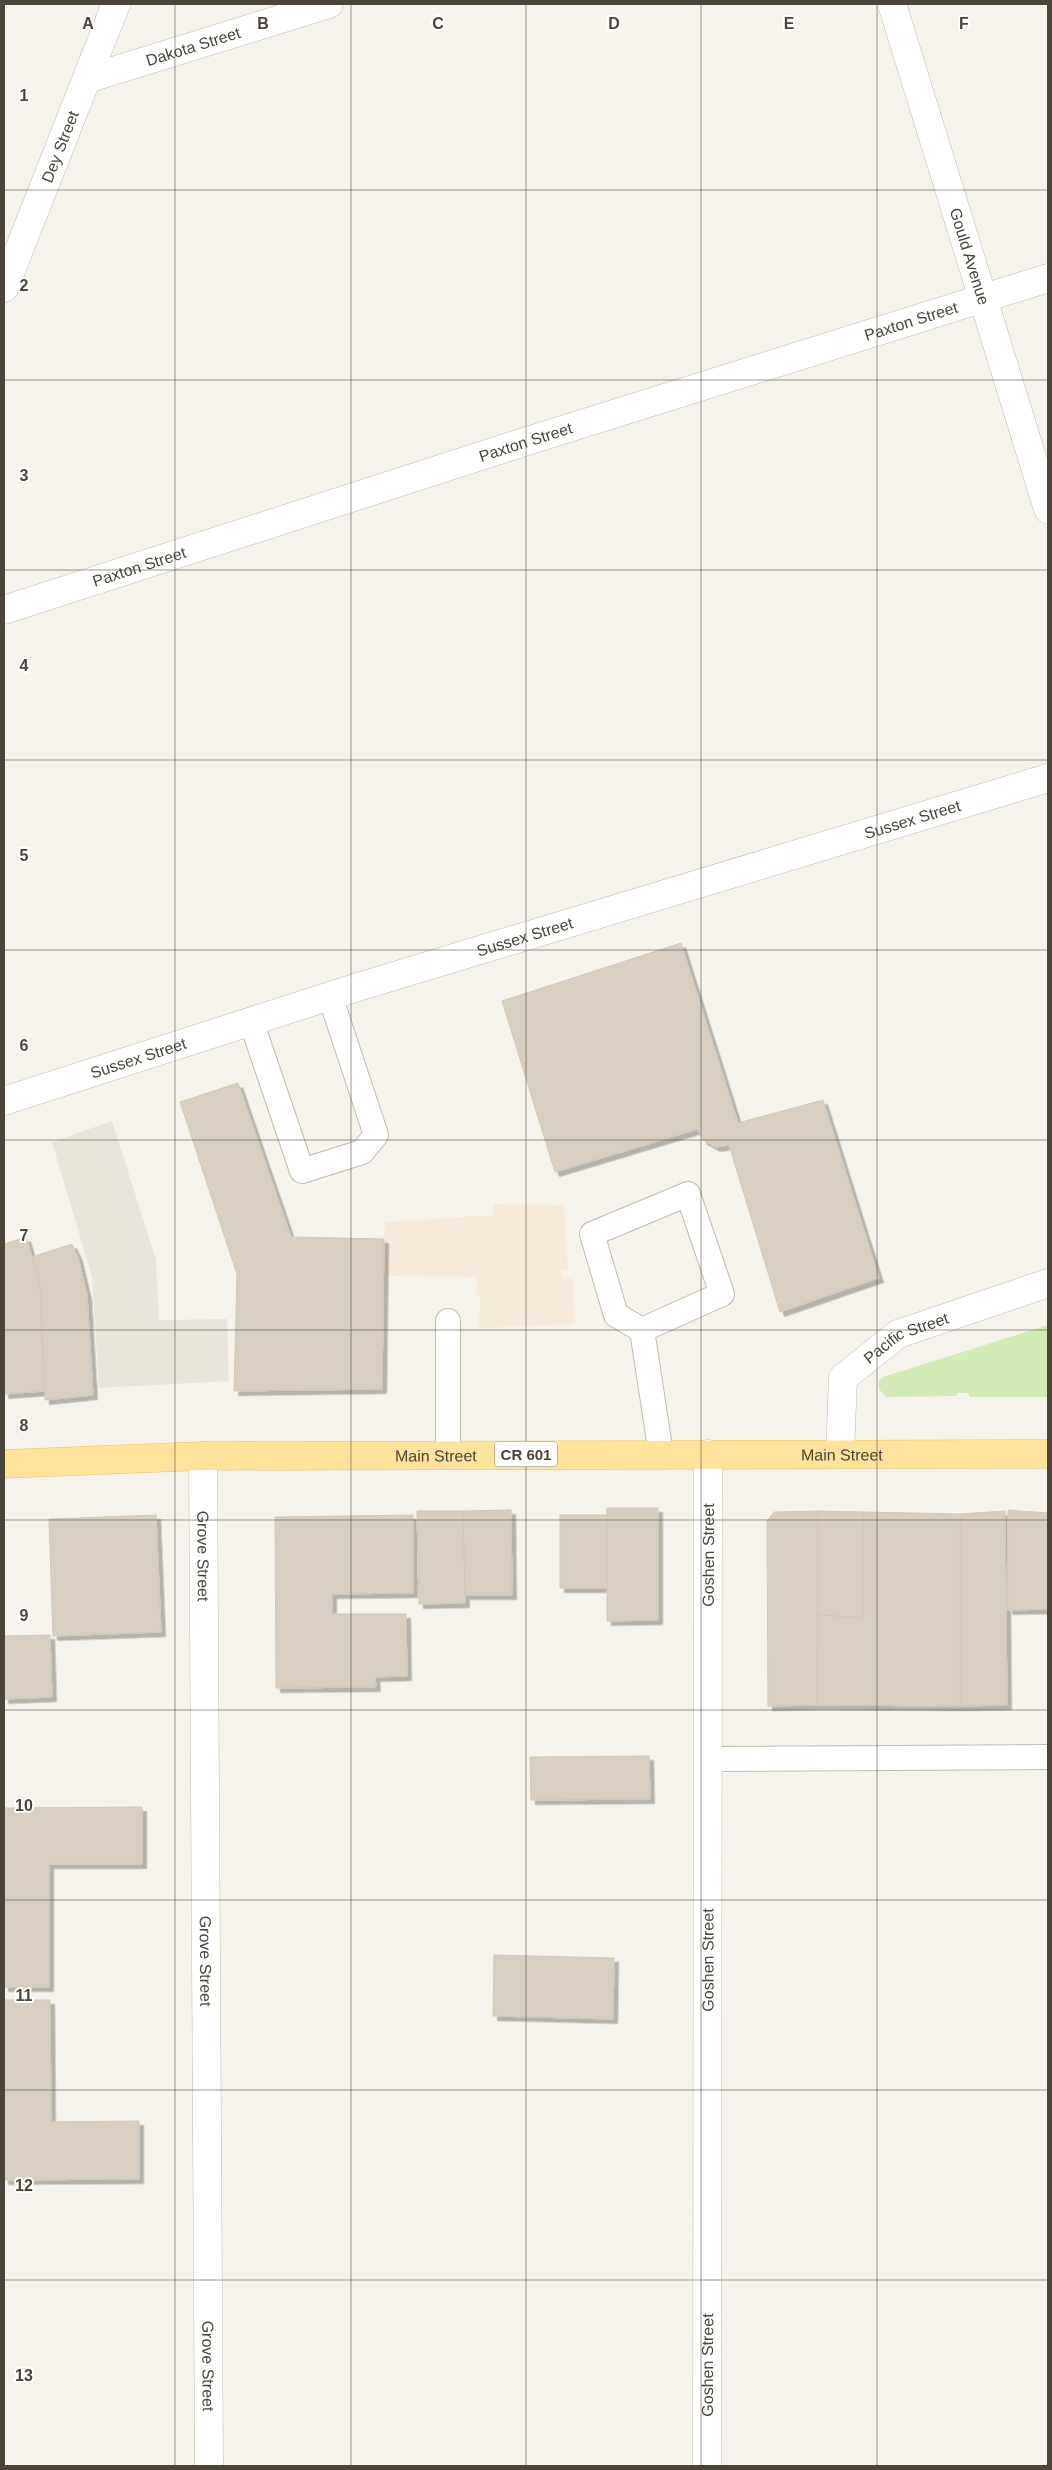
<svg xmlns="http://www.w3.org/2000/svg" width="1052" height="2470" font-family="Helvetica,sans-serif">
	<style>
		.residential { fill: #eae5da }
		.commercial { fill: #f7ead8 }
		.green { fill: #d2eab5 }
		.building { fill: #d8cfc1; stroke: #d3c7b4; filter: url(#shadow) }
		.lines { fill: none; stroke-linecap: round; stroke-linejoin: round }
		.service-casing { stroke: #c2bbae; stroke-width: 26 }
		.minor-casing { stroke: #c2bbae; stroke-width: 29 }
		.primary-casing { stroke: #e6c16a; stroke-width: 29 }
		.service { stroke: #fff; stroke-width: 24 }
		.minor { stroke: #fff; stroke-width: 28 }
		.primary { stroke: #ffe39c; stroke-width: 28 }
		.grid { fill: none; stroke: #4b4439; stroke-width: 1; stroke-opacity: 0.55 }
		.labels { text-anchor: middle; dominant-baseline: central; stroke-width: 4; stroke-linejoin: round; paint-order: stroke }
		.shield { fill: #fff; stroke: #817c74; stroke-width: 1 }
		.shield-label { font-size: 15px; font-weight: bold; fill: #4b4439 }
		.street-label { font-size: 16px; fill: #4b4439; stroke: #fff }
		.grid-label { font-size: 16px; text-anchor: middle; font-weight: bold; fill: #4b4439; stroke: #fff; stroke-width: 4; stroke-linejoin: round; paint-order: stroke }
	</style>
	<defs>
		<filter id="shadow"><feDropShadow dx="4.5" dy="4.5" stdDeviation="0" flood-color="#0004"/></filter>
	</defs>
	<rect width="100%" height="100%" fill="#f6f3ec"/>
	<!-- residential -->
	<polygon class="residential" points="112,1121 156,1260 159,1320 227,1319 229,1381 99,1388 92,1277 52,1142"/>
	<!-- commercial -->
	<polygon class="commercial" points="494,1204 564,1205 568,1270 561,1271 562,1279 573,1278 575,1324 479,1328 480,1296 475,1295 478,1277 383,1276 385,1222 493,1215"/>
	<!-- green -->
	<polygon class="green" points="1048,1325 1048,1397 970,1397 968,1393 957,1393 957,1396 886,1397 879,1389 879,1381 883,1377"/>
	<!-- building -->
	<g class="building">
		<polygon points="681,943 738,1123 823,1100 879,1278 780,1312 729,1145 716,1147 703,1140 698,1129 555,1172 502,1001"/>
		<polygon points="238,1083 291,1237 384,1239 382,1389 234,1391 237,1274 180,1102"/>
		<polygon points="26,1237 40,1284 45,1391 4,1394 4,1244"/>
		<polygon points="72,1244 78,1257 87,1295 93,1395 45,1400 40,1284 32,1257"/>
		<polygon points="607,1508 658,1508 658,1620 607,1621"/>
		<polygon points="511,1510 512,1595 465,1595 463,1511"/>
		<polygon points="1008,1510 1048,1513 1048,1609 1008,1610"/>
		<polygon points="417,1511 463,1511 465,1603 419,1604"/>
		<polygon points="818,1511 817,1705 768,1706 767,1521 774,1512"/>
		<polygon points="818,1511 864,1512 864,1618 818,1615"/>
		<polygon points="1005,1511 1007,1705 960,1706 960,1514"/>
		<polygon points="864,1512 960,1514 960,1706 817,1705 818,1615 864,1618"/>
		<polygon points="156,1515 161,1632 53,1636 49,1519"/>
		<polygon points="413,1515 413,1593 332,1594 332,1614 406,1614 407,1676 375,1677 376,1687 276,1688 275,1517"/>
		<rect x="560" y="1515" width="47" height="73"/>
		<polygon points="50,1635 52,1697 4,1699 4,1636"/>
		<polygon points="649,1756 650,1799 531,1800 530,1757"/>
		<polygon points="142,1807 142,1864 49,1864 49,1987 4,1987 4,1808"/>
		<polygon points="494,1955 614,1958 613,2019 493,2016"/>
		<polygon points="4,2000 50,2000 51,2122 139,2121 139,2179 4,2180"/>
	</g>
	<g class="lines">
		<defs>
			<g id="service">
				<polyline points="251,1021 302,1171 362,1152 376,1135 330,996"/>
				<polyline points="642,1330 616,1315 592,1234 688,1194 722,1294 642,1330 661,1454"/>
				<polyline points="448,1455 448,1321"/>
				<polyline points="708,1759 1048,1757"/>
			</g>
			<g id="minor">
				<path id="s1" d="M892,4L1048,509"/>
				<path id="s2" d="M87,79L329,4"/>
				<path id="s3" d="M4,288L116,4"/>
				<path id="s4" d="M4,610L524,442L1048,278"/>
				<path id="s5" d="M4,1101L358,987L1048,778"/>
				<path id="s6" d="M840,1454L843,1378L898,1334L1048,1283"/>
				<path id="s7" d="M203,1456L209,2466"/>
				<path id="s8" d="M707,2466L708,1454"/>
			</g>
			<g id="primary">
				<path id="s9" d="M4,1464L203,1456L1048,1454"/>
			</g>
		</defs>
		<!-- service casing -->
		<use href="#service" class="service-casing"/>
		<!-- minor casing -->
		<use href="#minor" class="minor-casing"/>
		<!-- primary casing -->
		<use href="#primary" class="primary-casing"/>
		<!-- service -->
		<use href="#service" class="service"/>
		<!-- minor -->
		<use href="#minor" class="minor"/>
		<!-- primary -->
		<use href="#primary" class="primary"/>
	</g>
	<!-- grid -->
	<path class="grid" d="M175,4V2466M351,4V2466M526,4V2466M701,4V2466M877,4V2466M4,190H1048M4,380H1048M4,570H1048M4,760H1048M4,950H1048M4,1140H1048M4,1330H1048M4,1520H1048M4,1710H1048M4,1900H1048M4,2090H1048M4,2280H1048"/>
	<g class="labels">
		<!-- shield labels -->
		<rect class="shield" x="495" y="1441.5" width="62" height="25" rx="4"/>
		<g class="shield-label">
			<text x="526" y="1454">CR 601</text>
		</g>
		<!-- street labels -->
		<g class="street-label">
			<text stroke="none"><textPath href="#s2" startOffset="111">Dakota Street</textPath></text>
			<text stroke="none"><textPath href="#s3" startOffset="152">Dey Street</textPath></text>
			<text stroke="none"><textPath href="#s1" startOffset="264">Gould Avenue</textPath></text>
			<text stroke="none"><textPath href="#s4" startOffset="952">Paxton Street</textPath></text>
			<text stroke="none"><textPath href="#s4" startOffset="548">Paxton Street</textPath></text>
			<text stroke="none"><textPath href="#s4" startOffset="142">Paxton Street</textPath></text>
			<text stroke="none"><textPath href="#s5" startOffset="951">Sussex Street</textPath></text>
			<text stroke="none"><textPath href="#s5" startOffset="546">Sussex Street</textPath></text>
			<text stroke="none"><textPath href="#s5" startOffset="141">Sussex Street</textPath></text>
			<text stroke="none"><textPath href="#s6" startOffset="152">Pacific Street</textPath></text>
			<text stroke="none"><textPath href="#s9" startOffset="838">Main Street</textPath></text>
			<text stroke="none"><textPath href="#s9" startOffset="432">Main Street</textPath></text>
			<text stroke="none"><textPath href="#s8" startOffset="911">Goshen Street</textPath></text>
			<text stroke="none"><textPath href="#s7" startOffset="100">Grove Street</textPath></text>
			<text stroke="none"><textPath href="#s8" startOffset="506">Goshen Street</textPath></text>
			<text stroke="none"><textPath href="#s7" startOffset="505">Grove Street</textPath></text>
			<text stroke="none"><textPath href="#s8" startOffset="101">Goshen Street</textPath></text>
			<text stroke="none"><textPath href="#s7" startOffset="910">Grove Street</textPath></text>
		</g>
	</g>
	<g class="grid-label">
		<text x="88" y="29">A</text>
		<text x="263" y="29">B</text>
		<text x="438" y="29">C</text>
		<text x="614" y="29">D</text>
		<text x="789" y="29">E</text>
		<text x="964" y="29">F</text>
		<text x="24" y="101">1</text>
		<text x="24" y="291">2</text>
		<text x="24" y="481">3</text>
		<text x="24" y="671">4</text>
		<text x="24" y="861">5</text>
		<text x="24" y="1051">6</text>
		<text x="24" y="1241">7</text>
		<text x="24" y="1431">8</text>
		<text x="24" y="1621">9</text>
		<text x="24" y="1811">10</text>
		<text x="24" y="2001">11</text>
		<text x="24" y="2191">12</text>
		<text x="24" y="2381">13</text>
	</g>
	<!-- border -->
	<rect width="1052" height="2470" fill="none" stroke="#4b4439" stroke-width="10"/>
</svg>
